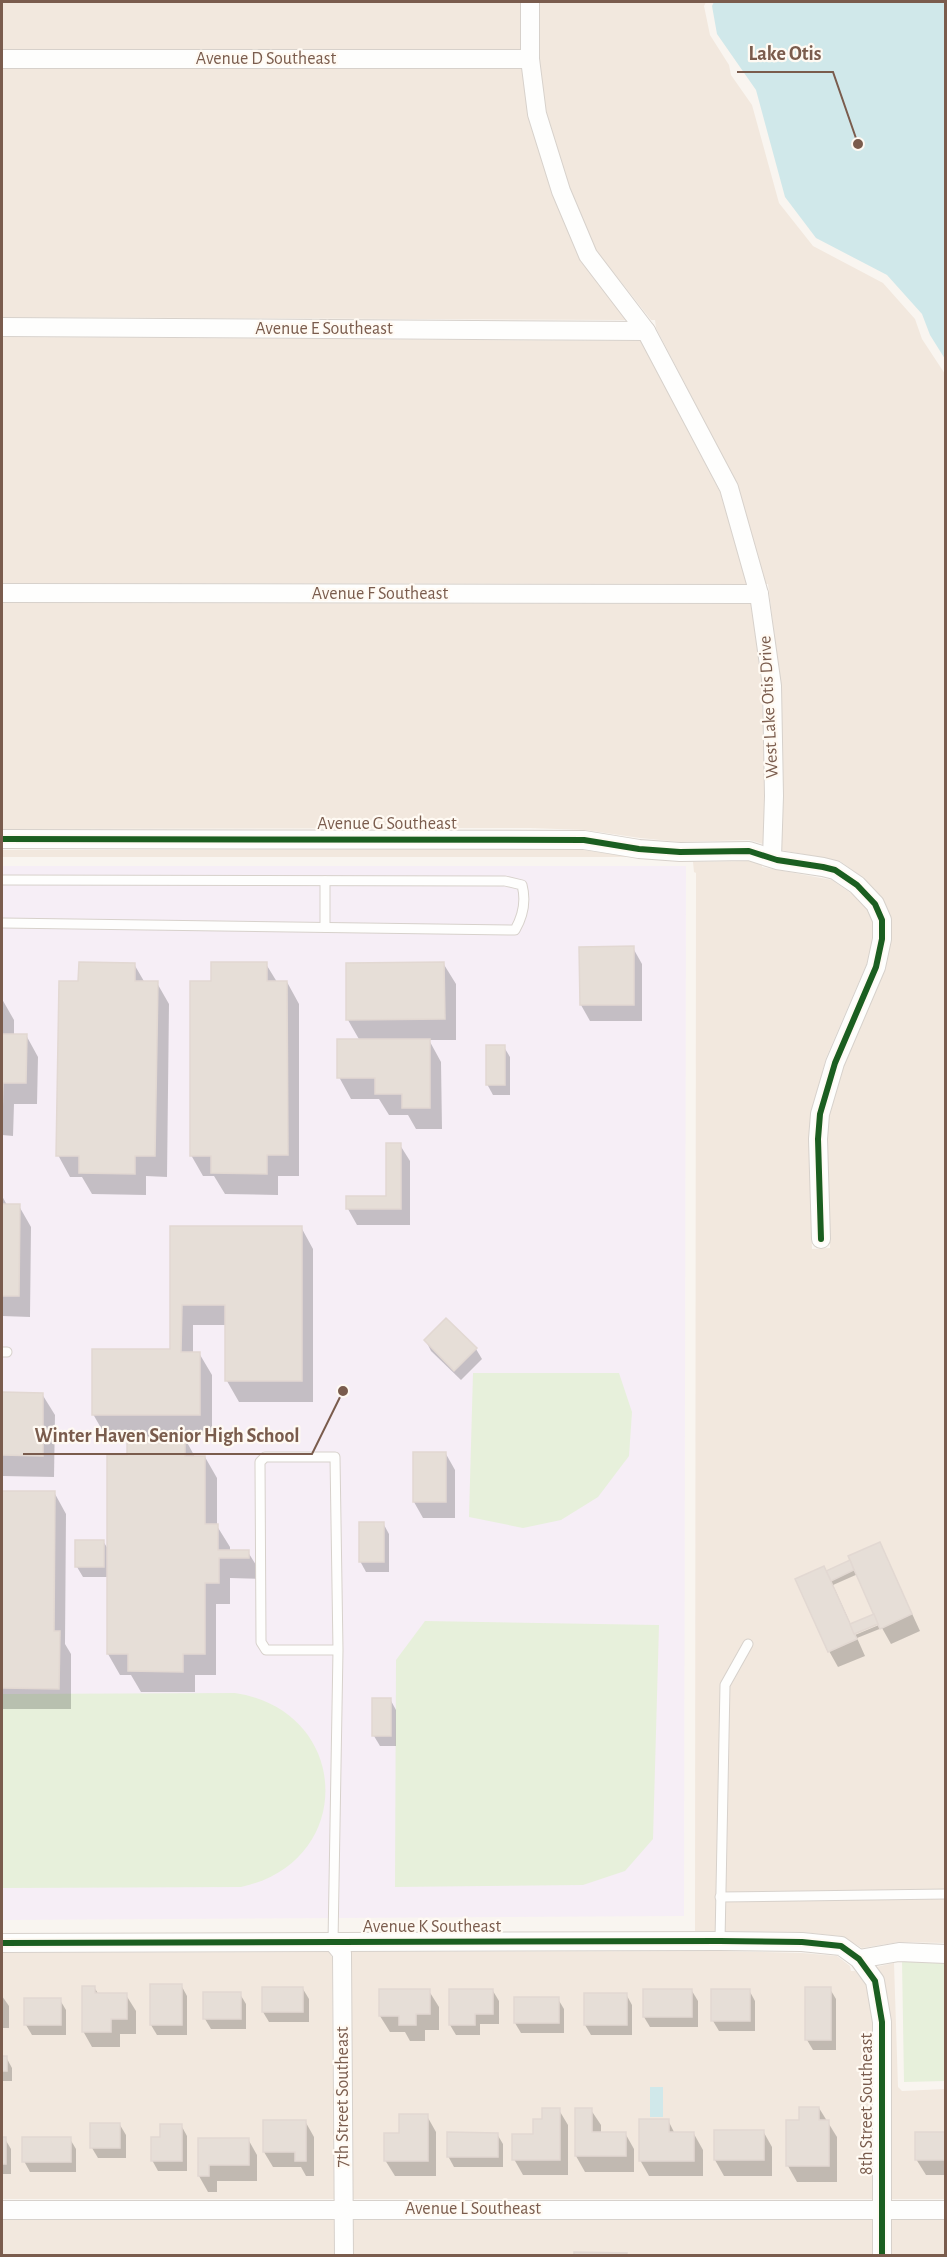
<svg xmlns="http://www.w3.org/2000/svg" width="947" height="2257" font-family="'Alegreya Sans',sans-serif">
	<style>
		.residential { fill: #f2e8de }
		.education { fill: #f6eef6 }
		.green { fill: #e7f0db }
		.water { fill: #d0e8ea }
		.shadow { fill: #0003; fill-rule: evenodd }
		.building { fill: #e6ded7; stroke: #e2d8d2; stroke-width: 1.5 }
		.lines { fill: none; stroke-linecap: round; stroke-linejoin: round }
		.lane-casing { stroke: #d7d1cb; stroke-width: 11 }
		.street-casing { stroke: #d7d1cb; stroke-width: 20 }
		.lane { stroke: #fefefd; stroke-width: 9 }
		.street { stroke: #fefefd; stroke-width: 18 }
		.cycleway-casing { stroke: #fffaf3; stroke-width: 10 }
		.cycleway { stroke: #1b5e20; stroke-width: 6 }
		.labels { text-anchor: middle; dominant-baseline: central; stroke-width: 4.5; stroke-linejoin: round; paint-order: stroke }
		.street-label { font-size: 18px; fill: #7a5c4d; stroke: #fffaf3 }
		.leader { fill: none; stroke: #7a5c4d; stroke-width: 2 }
		.callout-dot { fill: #7a5c4d; stroke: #fffaf3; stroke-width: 2 }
		.callout-label { font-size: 20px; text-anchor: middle; font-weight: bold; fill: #7a5c4d; stroke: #fffaf3; stroke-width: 4.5; stroke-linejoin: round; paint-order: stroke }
	</style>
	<rect width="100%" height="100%" fill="#f9f5f0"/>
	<!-- residential -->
	<g class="residential">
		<rect x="2" y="2" width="519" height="47"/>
		<polygon points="539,2 706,2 704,6 710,35 729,65 731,75 752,105 779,203 813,246 883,283 915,319 922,339 945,374 945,1943 899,1942 862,1948 841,1936 802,1932 695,1931 696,873 694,872 693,862 748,861 762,865 762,867 832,880 852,894 868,910 873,922 873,938 867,963 826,1058 812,1111 809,1140 812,1249 830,1248 827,1140 829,1116 843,1067 885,969 891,941 891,920 881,897 862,877 840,861 781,850 783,796 781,686 768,584 766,584 737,484 656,328 655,320 651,320 596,250 569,187 546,112 539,58"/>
		<polygon points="2,69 522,69 529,118 552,194 580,260 626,320 2,317"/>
		<polygon points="2,337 641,341 720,492 747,584 2,583"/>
		<polygon points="2,603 751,604 762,687 765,796 763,844 749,840 680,842 640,838 585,830 530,828 2,829"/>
		<polygon points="530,849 584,850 629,857 2,857 2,850"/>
		<polygon points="720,1951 802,1953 837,1956 850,1966 851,1971 855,1971 866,1985 873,2023 873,2199 353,2199 350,1952"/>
		<polygon points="329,1952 332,1957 334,2199 2,2199 2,1953"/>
		<polygon points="894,1963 898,2087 902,2091 945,2089 945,2199 892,2199 891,2022 884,1978 876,1967"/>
		<rect x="2" y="2220" width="332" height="35"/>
		<rect x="353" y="2220" width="520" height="35"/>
		<rect x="892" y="2220" width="53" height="35"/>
	</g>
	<!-- education -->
	<polygon class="education" points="2,866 686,866 684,1916 2,1920"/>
	<!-- green -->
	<g class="green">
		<polygon points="473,1373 619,1373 632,1412 629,1456 598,1497 561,1520 523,1528 469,1517"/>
		<polygon points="425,1621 659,1625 653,1839 625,1871 583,1885 395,1887 396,1660"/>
		<path d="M235,1693C352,1711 357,1862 241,1887L2,1888V1694Z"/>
		<polygon points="902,1960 945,1962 945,2081 904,2082"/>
	</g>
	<!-- water -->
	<g class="water">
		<polygon points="714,2 945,2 945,359 930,335 922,314 887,275 816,238 785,197 756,90 717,34 712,6"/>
		<rect x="650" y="2087" width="13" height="30"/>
	</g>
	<!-- shadow -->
	<g class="shadow">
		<polygon points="633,948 642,964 642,1021 590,1021 581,1005"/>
		<polygon points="443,963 456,984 456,1040 429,1040 441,1062 442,1129 416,1129 408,1115 389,1115 379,1099 351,1099 339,1077 360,1041 348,1020"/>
		<polygon points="134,964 145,983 157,983 169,1004 167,1177 146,1176 146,1195 92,1194 82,1177 70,1177 58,1155 80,982"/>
		<polygon points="266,964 277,982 287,982 299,1004 299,1176 278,1176 278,1195 225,1194 214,1176 203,1176 191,1155 212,982"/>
		<polygon points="2,999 14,1020 14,1035 26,1035 38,1057 37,1104 14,1104 13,1136 2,1135"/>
		<polygon points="504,1047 510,1057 510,1095 493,1095 487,1084"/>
		<polygon points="400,1145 410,1161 410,1225 357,1225 348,1209 348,1197 387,1197"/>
		<polygon points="2,1196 7,1205 19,1206 31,1227 30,1317 2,1316"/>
		<polygon points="172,1227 301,1227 313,1249 313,1402 239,1402 227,1381 227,1325 193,1325 193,1353 199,1353 212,1375 212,1435 183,1435 195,1457 205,1457 217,1478 217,1526 230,1547 230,1552 248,1552 261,1573 261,1579 230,1578 230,1604 216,1604 216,1675 195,1675 195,1692 141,1692 131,1675 120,1675 108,1654 108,1577 83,1577 77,1567 103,1541 108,1549 128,1457 128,1435 105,1435 93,1414 172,1350"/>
		<polygon points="426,1341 476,1349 482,1359 461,1380 431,1351"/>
		<polygon points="2,1394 42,1394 55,1415 54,1477 2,1476"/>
		<polygon points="414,1454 446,1454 455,1470 455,1518 423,1518 414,1502"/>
		<polygon points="2,1492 54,1492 66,1514 65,1644 71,1654 71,1709 2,1709"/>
		<polygon points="383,1523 389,1534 389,1572 366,1572 360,1561"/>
		<path d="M880,1544L920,1631L891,1644L882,1628L857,1638L865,1656L838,1667L829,1651L826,1572L852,1561ZM858,1574L878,1620L851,1625L833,1585ZM884,1619L886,1622L855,1635V1632Z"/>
		<polygon points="390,1699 396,1710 396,1746 380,1746 374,1736"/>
		<polygon points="181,1985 187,1996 187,2035 157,2035 151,2025"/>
		<polygon points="94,1987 99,1995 126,1995 136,2011 136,2034 120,2034 120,2047 92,2047 83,2031"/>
		<polygon points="303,1989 309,1999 309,2022 269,2022 263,2012"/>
		<polygon points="830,1989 836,1999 836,2050 813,2050 807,2040"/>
		<polygon points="713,1990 749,1990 755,2001 755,2031 719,2031 713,2021"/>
		<polygon points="380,1991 429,1991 439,2007 439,2030 425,2030 425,2041 410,2041 405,2032 390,2032 380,2016"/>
		<polygon points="493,1991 499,2001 499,2024 480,2024 480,2035 456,2035 450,2025"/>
		<polygon points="692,1991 698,2001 698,2027 650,2027 644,2017"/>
		<polygon points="240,1994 246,2004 246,2029 211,2029 205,2019"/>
		<polygon points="626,1994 632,2005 632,2035 591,2035 585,2025"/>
		<polygon points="2,1996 9,2006 9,2028 2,2028"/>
		<polygon points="558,1999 564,2009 564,2033 521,2033 515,2023"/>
		<polygon points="60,2000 66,2010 66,2035 32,2035 26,2025"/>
		<polygon points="2,2057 6,2057 12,2068 12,2081 2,2081"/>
		<polygon points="819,2108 837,2137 837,2182 797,2182 788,2166 801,2121"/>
		<polygon points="559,2110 568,2125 568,2175 523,2175 514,2159 535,2135 543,2120"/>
		<polygon points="591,2110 601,2125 601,2133 625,2133 634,2149 634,2172 585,2172 576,2156"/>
		<polygon points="427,2116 436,2132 436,2176 395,2176 385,2160 400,2135"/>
		<polygon points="668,2120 675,2134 694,2134 703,2150 703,2176 649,2176 640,2160"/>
		<polygon points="305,2121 314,2137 314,2176 306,2176 301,2167 273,2167 264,2152"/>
		<polygon points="92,2125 120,2125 126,2135 126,2158 98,2158 92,2148"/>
		<polygon points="181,2125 187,2136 187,2171 158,2171 152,2160 162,2138"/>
		<polygon points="763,2131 772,2147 772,2176 724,2176 715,2160"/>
		<polygon points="497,2134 503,2144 503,2167 454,2167 448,2156"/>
		<polygon points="946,2134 946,2175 926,2175 916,2159"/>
		<polygon points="2,2139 5,2139 11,2149 11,2174 2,2174"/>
		<polygon points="70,2139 76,2149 76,2172 30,2172 24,2161"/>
		<polygon points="199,2139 248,2139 257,2155 257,2181 217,2181 217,2192 208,2192 199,2176"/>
	</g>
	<!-- building -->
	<g class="building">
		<polygon points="634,946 634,1005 580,1005 579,947"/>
		<polygon points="79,962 135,963 135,981 158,981 155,1156 135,1156 135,1174 79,1173 79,1156 56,1156 59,981 78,981"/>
		<polygon points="211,962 267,962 267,981 287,981 288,1155 267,1155 267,1174 211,1173 211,1156 190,1156 190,981 211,981"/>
		<polygon points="444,962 445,1019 346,1020 346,963"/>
		<polygon points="2,997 2,1034 27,1034 26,1083 3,1083 2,1115"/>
		<polygon points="337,1039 430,1039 430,1108 402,1108 402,1094 375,1094 375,1078 337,1078"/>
		<rect x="486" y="1045" width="19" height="40"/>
		<polygon points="386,1143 401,1143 401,1209 346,1209 346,1196 386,1196"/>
		<polygon points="2,1204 20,1204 19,1296 2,1296"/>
		<polygon points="170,1226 302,1226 302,1381 225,1381 225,1305 182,1305 181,1352 200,1352 200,1415 92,1415 92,1349 170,1349"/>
		<polygon points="446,1318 477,1348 454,1371 424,1340"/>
		<polygon points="2,1392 43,1393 43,1456 2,1455"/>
		<polygon points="127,1437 185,1437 185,1456 205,1456 205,1524 218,1524 218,1550 249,1550 249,1558 219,1558 219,1583 205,1583 205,1654 183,1654 183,1672 128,1671 128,1654 107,1654 107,1455 127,1455"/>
		<rect x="413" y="1452" width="33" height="50"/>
		<polygon points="2,1491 55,1491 54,1631 60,1631 59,1689 2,1688"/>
		<rect x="359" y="1522" width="25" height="40"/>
		<rect x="75" y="1540" width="29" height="27"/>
		<polygon points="880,1542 912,1614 880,1629 848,1556"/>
		<polygon points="850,1560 854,1570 831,1581 826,1571"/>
		<polygon points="824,1566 857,1639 828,1652 795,1579"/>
		<polygon points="874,1614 878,1624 854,1634 850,1624"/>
		<rect x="372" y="1698" width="19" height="38"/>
		<rect x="150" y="1984" width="32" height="41"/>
		<polygon points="82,1986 95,1986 95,1993 127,1993 127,2019 111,2019 111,2032 82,2032"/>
		<rect x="262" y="1987" width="41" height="25"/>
		<rect x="805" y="1987" width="26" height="53"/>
		<polygon points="379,1989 430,1989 430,2014 416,2014 416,2025 399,2025 399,2016 379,2016"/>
		<polygon points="449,1989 493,1989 493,2014 475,2014 475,2025 449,2025"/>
		<rect x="643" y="1989" width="49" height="28"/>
		<rect x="711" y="1989" width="39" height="32"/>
		<rect x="203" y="1992" width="38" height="27"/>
		<rect x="584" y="1993" width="43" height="32"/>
		<rect x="514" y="1997" width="45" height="26"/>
		<rect x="24" y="1998" width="37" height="27"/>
		<rect x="2" y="2056" width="5" height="15"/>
		<polygon points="799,2107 819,2107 819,2120 829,2120 829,2166 786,2166 786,2120 799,2120"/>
		<polygon points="542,2108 560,2108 560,2160 512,2160 512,2134 533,2134 533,2119 542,2119"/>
		<polygon points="575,2108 592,2108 592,2132 626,2132 626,2156 575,2156"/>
		<polygon points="399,2114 428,2114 428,2161 384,2161 384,2133 399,2133"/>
		<polygon points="639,2119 669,2119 669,2132 694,2132 694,2161 639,2161"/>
		<polygon points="263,2120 306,2120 306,2161 295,2161 295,2152 263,2152"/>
		<rect x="90" y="2123" width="30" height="25"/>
		<polygon points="160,2124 182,2124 182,2161 151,2161 151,2137 160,2137"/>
		<rect x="714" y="2130" width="50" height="30"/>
		<polygon points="447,2132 498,2133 498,2157 447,2157"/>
		<rect x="915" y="2132" width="31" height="28"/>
		<rect x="2" y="2137" width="4" height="27"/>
		<rect x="22" y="2137" width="49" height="25"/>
		<polygon points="198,2138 249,2138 249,2165 209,2165 209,2176 198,2176"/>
		<polygon points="574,2252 627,2253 626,2256 574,2256"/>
	</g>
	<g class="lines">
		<defs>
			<g id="lane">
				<path d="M2,880L505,881L522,885C526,900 523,916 515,930L2,923"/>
				<polyline points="325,881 325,927"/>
				<polyline points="2,1352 7,1352"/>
				<polyline points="720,1897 946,1894"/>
				<polyline points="720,1941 725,1685 748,1644"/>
				<polyline points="333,1942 338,1650 335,1457 265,1457 260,1462 261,1642 266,1650 338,1650"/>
			</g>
			<g id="street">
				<polyline points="530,2 530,59 537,114 561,191 588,255 646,331 729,488 759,594 772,686 774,796 772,857"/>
				<polyline points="2,59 530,59"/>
				<polyline points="2,327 646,331"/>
				<polyline points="2,593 759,594"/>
				<polyline points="2,839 584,840 639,849 680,852 749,851 777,860 823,867 835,870 857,885 875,904 882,920 882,939 876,967 835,1063 820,1114 818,1139 821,1239"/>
				<polyline points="333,1942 342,1953 344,2256"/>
				<polyline points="2,1943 720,1941 802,1942 841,1946 859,1959 875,1981 882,2022 882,2256"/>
				<polyline points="859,1959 899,1952 946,1954"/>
				<polyline points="2,2210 946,2210"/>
			</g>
		</defs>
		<!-- lane casing -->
		<use href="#lane" class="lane-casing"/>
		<!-- street casing -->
		<use href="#street" class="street-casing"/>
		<!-- lane -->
		<use href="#lane" class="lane"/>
		<!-- street -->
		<use href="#street" class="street"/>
		<defs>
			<g id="cycleway">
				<polyline points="2,839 584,840 639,849 680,852 749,851 777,860 823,867 835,870 857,885 875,904 882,920 882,939 876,967 835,1063 820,1114 818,1139 821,1239"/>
				<polyline points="2,1943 720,1941 802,1942 841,1946 859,1959 875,1981 882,2022 882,2256"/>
			</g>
		</defs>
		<!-- cycleway casing -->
		<use href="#cycleway" class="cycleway-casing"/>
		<!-- cycleway -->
		<use href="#cycleway" class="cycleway"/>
	</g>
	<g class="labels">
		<!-- street labels -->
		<g class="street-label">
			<text x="266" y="59">Avenue D Southeast</text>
			<text x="324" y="329">Avenue E Southeast</text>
			<text x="380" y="594">Avenue F Southeast</text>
			<text transform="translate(769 707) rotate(-93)">West Lake Otis Drive</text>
			<text x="387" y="824">Avenue G Southeast</text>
			<text x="432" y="1927">Avenue K Southeast</text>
			<text transform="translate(343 2097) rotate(-90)">7th Street Southeast</text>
			<text transform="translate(867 2104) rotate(-90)">8th Street Southeast</text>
			<text x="473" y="2209">Avenue L Southeast</text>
		</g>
	</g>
	<!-- callouts -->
	<path class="leader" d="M858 144L833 72H737M343 1391L312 1454H23"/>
	<g class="callout-dot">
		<circle cx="858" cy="144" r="6"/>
		<circle cx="343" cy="1391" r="6"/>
	</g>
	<g class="callout-label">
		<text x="785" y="60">Lake Otis</text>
		<text x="167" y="1442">Winter Haven Senior High School</text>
	</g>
	<!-- border -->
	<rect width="947" height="2257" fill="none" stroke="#7a5c4d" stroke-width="6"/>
</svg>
